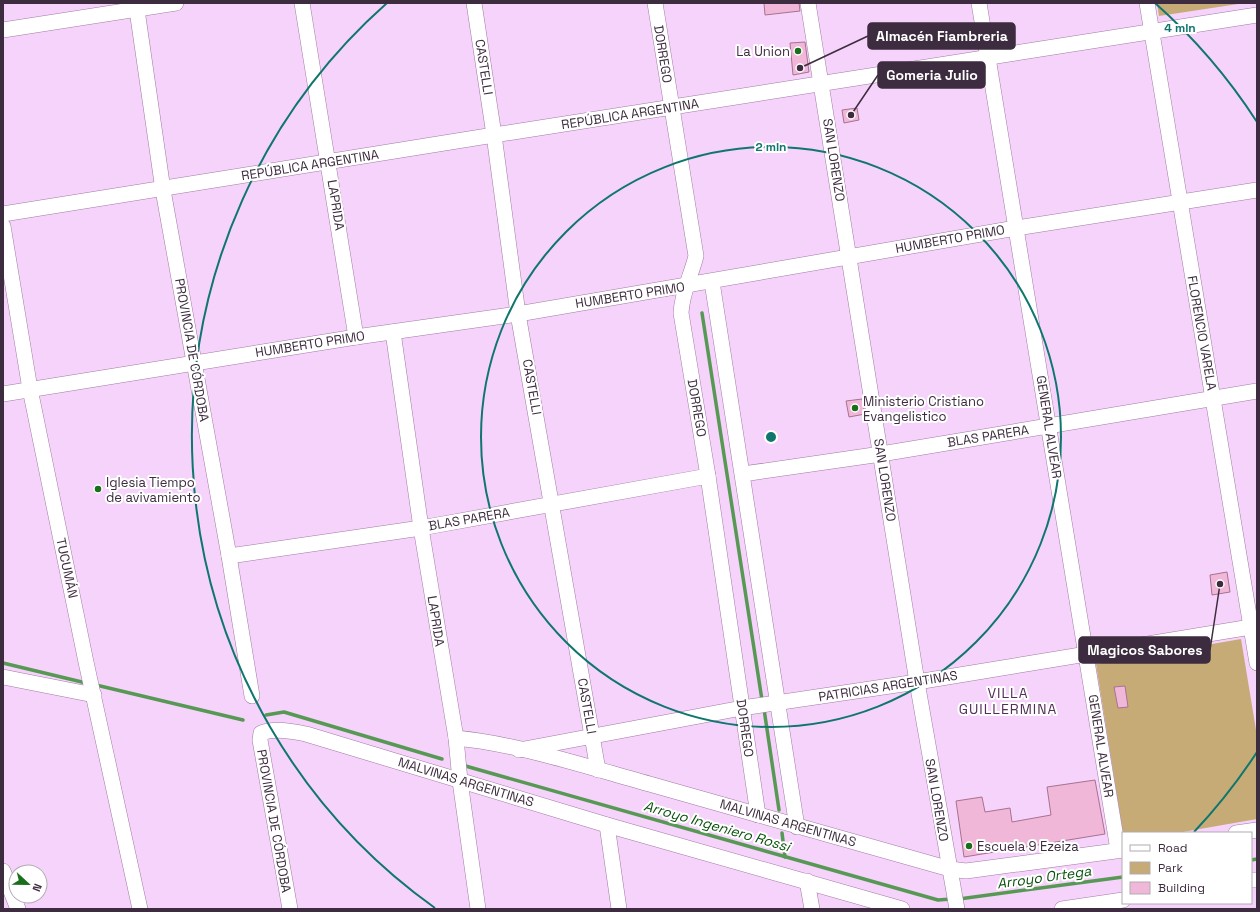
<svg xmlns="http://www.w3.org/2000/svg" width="1260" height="912" font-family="'Space Grotesk',sans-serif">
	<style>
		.green { fill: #c7ab76 }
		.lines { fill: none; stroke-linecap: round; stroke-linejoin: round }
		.stream { stroke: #579954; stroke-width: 3.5 }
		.building { fill: #f0b7d8; stroke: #a77291 }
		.minor-casing { stroke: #a27aa6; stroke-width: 16 }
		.minor { stroke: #fff; stroke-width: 15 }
		.ring { fill: none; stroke: #0f766e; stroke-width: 2 }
		.poi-dot { fill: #196f1a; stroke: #fff; stroke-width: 1.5 }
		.labels { text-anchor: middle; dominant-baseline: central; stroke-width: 4; stroke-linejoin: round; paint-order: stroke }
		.poi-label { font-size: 13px; fill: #3d2c3f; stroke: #fff; text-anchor: start }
		.street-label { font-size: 13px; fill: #3d2c3f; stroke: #fff }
		.neighbourhood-label { font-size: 14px; letter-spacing: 1px; fill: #522f56; stroke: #fff }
		.water-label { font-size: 14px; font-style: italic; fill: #08520a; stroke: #fff }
		.centre { fill: #0f766e; stroke: #fff; stroke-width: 2 }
		.ring-label { font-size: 12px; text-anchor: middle; font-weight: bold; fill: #0f766e; stroke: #fff; stroke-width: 4; stroke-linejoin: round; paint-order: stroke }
		.leader { fill: none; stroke: #3d2c3f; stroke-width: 1.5 }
		.callout-dot { fill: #3d2c3f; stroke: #fff; stroke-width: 1.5 }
		.callout { fill: #3d2c3f; stroke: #3d2c3f; stroke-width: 1.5 }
		.callout-label { font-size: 14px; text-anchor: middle; font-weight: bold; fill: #fff }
	</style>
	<rect width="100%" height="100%" fill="#f6d3fa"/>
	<!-- green -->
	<g class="green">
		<polygon points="1157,3 1245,3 1159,16"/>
		<polygon points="1241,639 1257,736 1257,819 1177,833 1123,833 1096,664"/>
	</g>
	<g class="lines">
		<!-- stream -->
		<g class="stream">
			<polyline points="702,313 762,700"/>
			<polyline points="3,663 86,683"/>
			<polyline points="96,685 243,720"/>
			<polyline points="764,709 779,810"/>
			<polyline points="266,715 284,712 442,759"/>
			<polyline points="462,765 938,900 951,899"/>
			<polyline points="782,833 785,857"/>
			<polyline points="1251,860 1257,859"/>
			<polyline points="959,899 1123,877"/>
		</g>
	</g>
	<!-- building -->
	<g class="building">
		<polygon points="764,3 799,3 800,11 765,15"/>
		<polygon points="805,42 809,72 793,75 790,43"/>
		<polygon points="857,108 859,120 844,123 842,110"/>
		<polygon points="862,399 865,414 849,417 846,401"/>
		<polygon points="1227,572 1230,592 1212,595 1210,575"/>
		<polygon points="1125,686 1128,707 1118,708 1114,687"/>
		<polygon points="1095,780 1105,834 964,857 956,801 982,797 985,812 1010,808 1012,822 1051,815 1047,787"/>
	</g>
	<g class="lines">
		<defs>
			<g id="minor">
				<polyline points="136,3 163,190 229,556 252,696"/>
				<polyline points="302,3 356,337"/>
				<polyline points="474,3 494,135 518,314 598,770"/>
				<path d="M655,3L696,256C691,276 682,292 681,313L708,476L758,815"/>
				<polyline points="808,3 917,682 957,909"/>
				<polyline points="979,3 1118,850"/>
				<polyline points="1147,3 1257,663"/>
				<polyline points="3,30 176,3"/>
				<polyline points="3,214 494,135 1257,15"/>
				<polyline points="3,226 30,389 86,662 140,909"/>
				<polyline points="712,282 797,827"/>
				<polyline points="393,332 421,528 456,738 460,781 478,909"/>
				<polyline points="3,394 356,337 518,314 1016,228 1257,190"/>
				<polyline points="743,474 881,454 1257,391"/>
				<polyline points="229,556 421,528 708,476"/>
				<polyline points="3,677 94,695"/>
				<path d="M456,738C519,744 591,768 653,785C752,813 850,841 950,869L966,871L1123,850"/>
				<polyline points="519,750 742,708 917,682 1257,626"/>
				<polyline points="607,825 619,909"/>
				<polyline points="1236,833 1257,830"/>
				<polyline points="3,871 18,909"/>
				<polyline points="1251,880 1257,880"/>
				<polyline points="807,881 812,909"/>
				<path d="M290,909L260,740L261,733C275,728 291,731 306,734L607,825L902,909"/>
				<polyline points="1062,909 1123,900"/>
			</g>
		</defs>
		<!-- minor casing -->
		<use href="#minor" class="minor-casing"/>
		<!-- minor -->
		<use href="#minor" class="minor"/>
	</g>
	<!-- distance rings -->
	<g class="ring">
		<circle cx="771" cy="437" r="290"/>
		<path d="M1257 752A579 579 0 0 1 1194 832M435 908A579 579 0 0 1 387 3M1155 3A579 579 0 0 1 1257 122"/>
	</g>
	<!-- markers -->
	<g class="poi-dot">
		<circle cx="798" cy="51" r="4"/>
		<circle cx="855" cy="408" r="4"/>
		<circle cx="98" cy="489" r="4"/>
		<circle cx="969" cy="846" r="4"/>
	</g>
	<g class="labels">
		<!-- poi labels -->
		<g class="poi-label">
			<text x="790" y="51" text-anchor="end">La Union</text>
			<text x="863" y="401">Ministerio Cristiano<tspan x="863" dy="15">Evangelistico</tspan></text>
			<text x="106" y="482">Iglesia Tiempo<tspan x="106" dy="15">de avivamiento</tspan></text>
			<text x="977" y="846">Escuela 9 Ezeiza</text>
		</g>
		<!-- street labels -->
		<g class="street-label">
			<text transform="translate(663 54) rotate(81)">DORREGO</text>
			<text transform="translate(484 67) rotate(81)">CASTELLI</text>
			<text transform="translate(630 114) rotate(-9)">REPÚBLICA ARGENTINA</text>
			<text transform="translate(834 160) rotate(81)">SAN LORENZO</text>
			<text transform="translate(310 165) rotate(-9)">REPÚBLICA ARGENTINA</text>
			<text transform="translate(336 205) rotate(81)">LAPRIDA</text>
			<text transform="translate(950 239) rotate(-10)">HUMBERTO PRIMO</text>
			<text transform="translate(630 295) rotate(-9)">HUMBERTO PRIMO</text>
			<text transform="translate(1202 333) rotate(80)">FLORENCIO VARELA</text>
			<text transform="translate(310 344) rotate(-9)">HUMBERTO PRIMO</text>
			<text transform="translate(192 350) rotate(80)">PROVINCIA DE CÓRDOBA</text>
			<text transform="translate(532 387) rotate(80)">CASTELLI</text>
			<text transform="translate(697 408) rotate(80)">DORREGO</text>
			<text transform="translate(1049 427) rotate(81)">GENERAL ALVEAR</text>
			<text transform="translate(988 436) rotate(-9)">BLAS PARERA</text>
			<text transform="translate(885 480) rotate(81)">SAN LORENZO</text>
			<text transform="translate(469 519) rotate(-10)">BLAS PARERA</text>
			<text transform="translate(67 568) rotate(78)">TUCUMÁN</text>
			<text transform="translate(436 621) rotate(81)">LAPRIDA</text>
			<text transform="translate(888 686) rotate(-9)">PATRICIAS ARGENTINAS</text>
			<text transform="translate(587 706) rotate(80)">CASTELLI</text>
			<text transform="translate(745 728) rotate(82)">DORREGO</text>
			<text transform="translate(1101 746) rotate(81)">GENERAL ALVEAR</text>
			<text transform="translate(466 782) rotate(17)">MALVINAS ARGENTINAS</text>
			<text transform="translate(937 800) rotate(80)">SAN LORENZO</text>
			<text transform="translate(274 821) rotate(80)">PROVINCIA DE CÓRDOBA</text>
			<text transform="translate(788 823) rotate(16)">MALVINAS ARGENTINAS</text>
		</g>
		<!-- neighbourhood labels -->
		<g class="neighbourhood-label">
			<text x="1008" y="693">VILLA<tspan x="1008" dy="16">GUILLERMINA</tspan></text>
		</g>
		<!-- water labels -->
		<g class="water-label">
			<text transform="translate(717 826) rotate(16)">Arroyo Ingeniero Rossi</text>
			<text transform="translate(1044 877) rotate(-8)">Arroyo Ortega</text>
		</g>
	</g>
	<circle cx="771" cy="437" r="6" class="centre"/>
	<g class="ring-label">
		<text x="1180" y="32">4 min</text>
		<text x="771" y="151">2 min</text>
	</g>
	<!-- callouts -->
	<path class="leader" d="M800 68L868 36M851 115L878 75M1220 584L1210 650"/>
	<g class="callout-dot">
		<circle cx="800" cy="68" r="4"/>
		<circle cx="851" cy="115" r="4"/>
		<circle cx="1220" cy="584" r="4"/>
	</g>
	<g class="callout">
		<rect x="868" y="23" width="147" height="26" rx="4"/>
		<rect x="878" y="62" width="107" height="26" rx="4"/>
		<rect x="1079" y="637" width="131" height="26" rx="4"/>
	</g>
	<g class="callout-label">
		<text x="942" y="41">Almacén Fiambreria</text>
		<text x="932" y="80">Gomeria Julio</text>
		<text x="1145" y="655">Magicos Sabores</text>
	</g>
	<!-- border -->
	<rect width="1260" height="912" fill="none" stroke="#3d2c3f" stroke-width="8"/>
	<!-- legend -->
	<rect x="1122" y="832" width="130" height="72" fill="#ffffff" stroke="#b1abb2"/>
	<rect x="1130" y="845" width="20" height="6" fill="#ffffff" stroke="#b1abb2"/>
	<text x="1158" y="852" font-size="12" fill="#3d2c3f">Road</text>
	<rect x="1130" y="862" width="20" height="12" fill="#c7ab76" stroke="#b1abb2"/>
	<text x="1158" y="872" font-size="12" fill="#3d2c3f">Park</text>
	<rect x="1130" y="882" width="20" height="12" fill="#f0b7d8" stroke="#b1abb2"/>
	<text x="1158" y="892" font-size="12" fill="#3d2c3f">Building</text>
	<!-- north arrow -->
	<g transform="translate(28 884) rotate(112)"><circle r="19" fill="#ffffff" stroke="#b1abb2"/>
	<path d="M0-3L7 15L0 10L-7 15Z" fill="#196f1a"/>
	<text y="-6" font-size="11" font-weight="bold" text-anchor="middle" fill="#3d2c3f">N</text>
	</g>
</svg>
